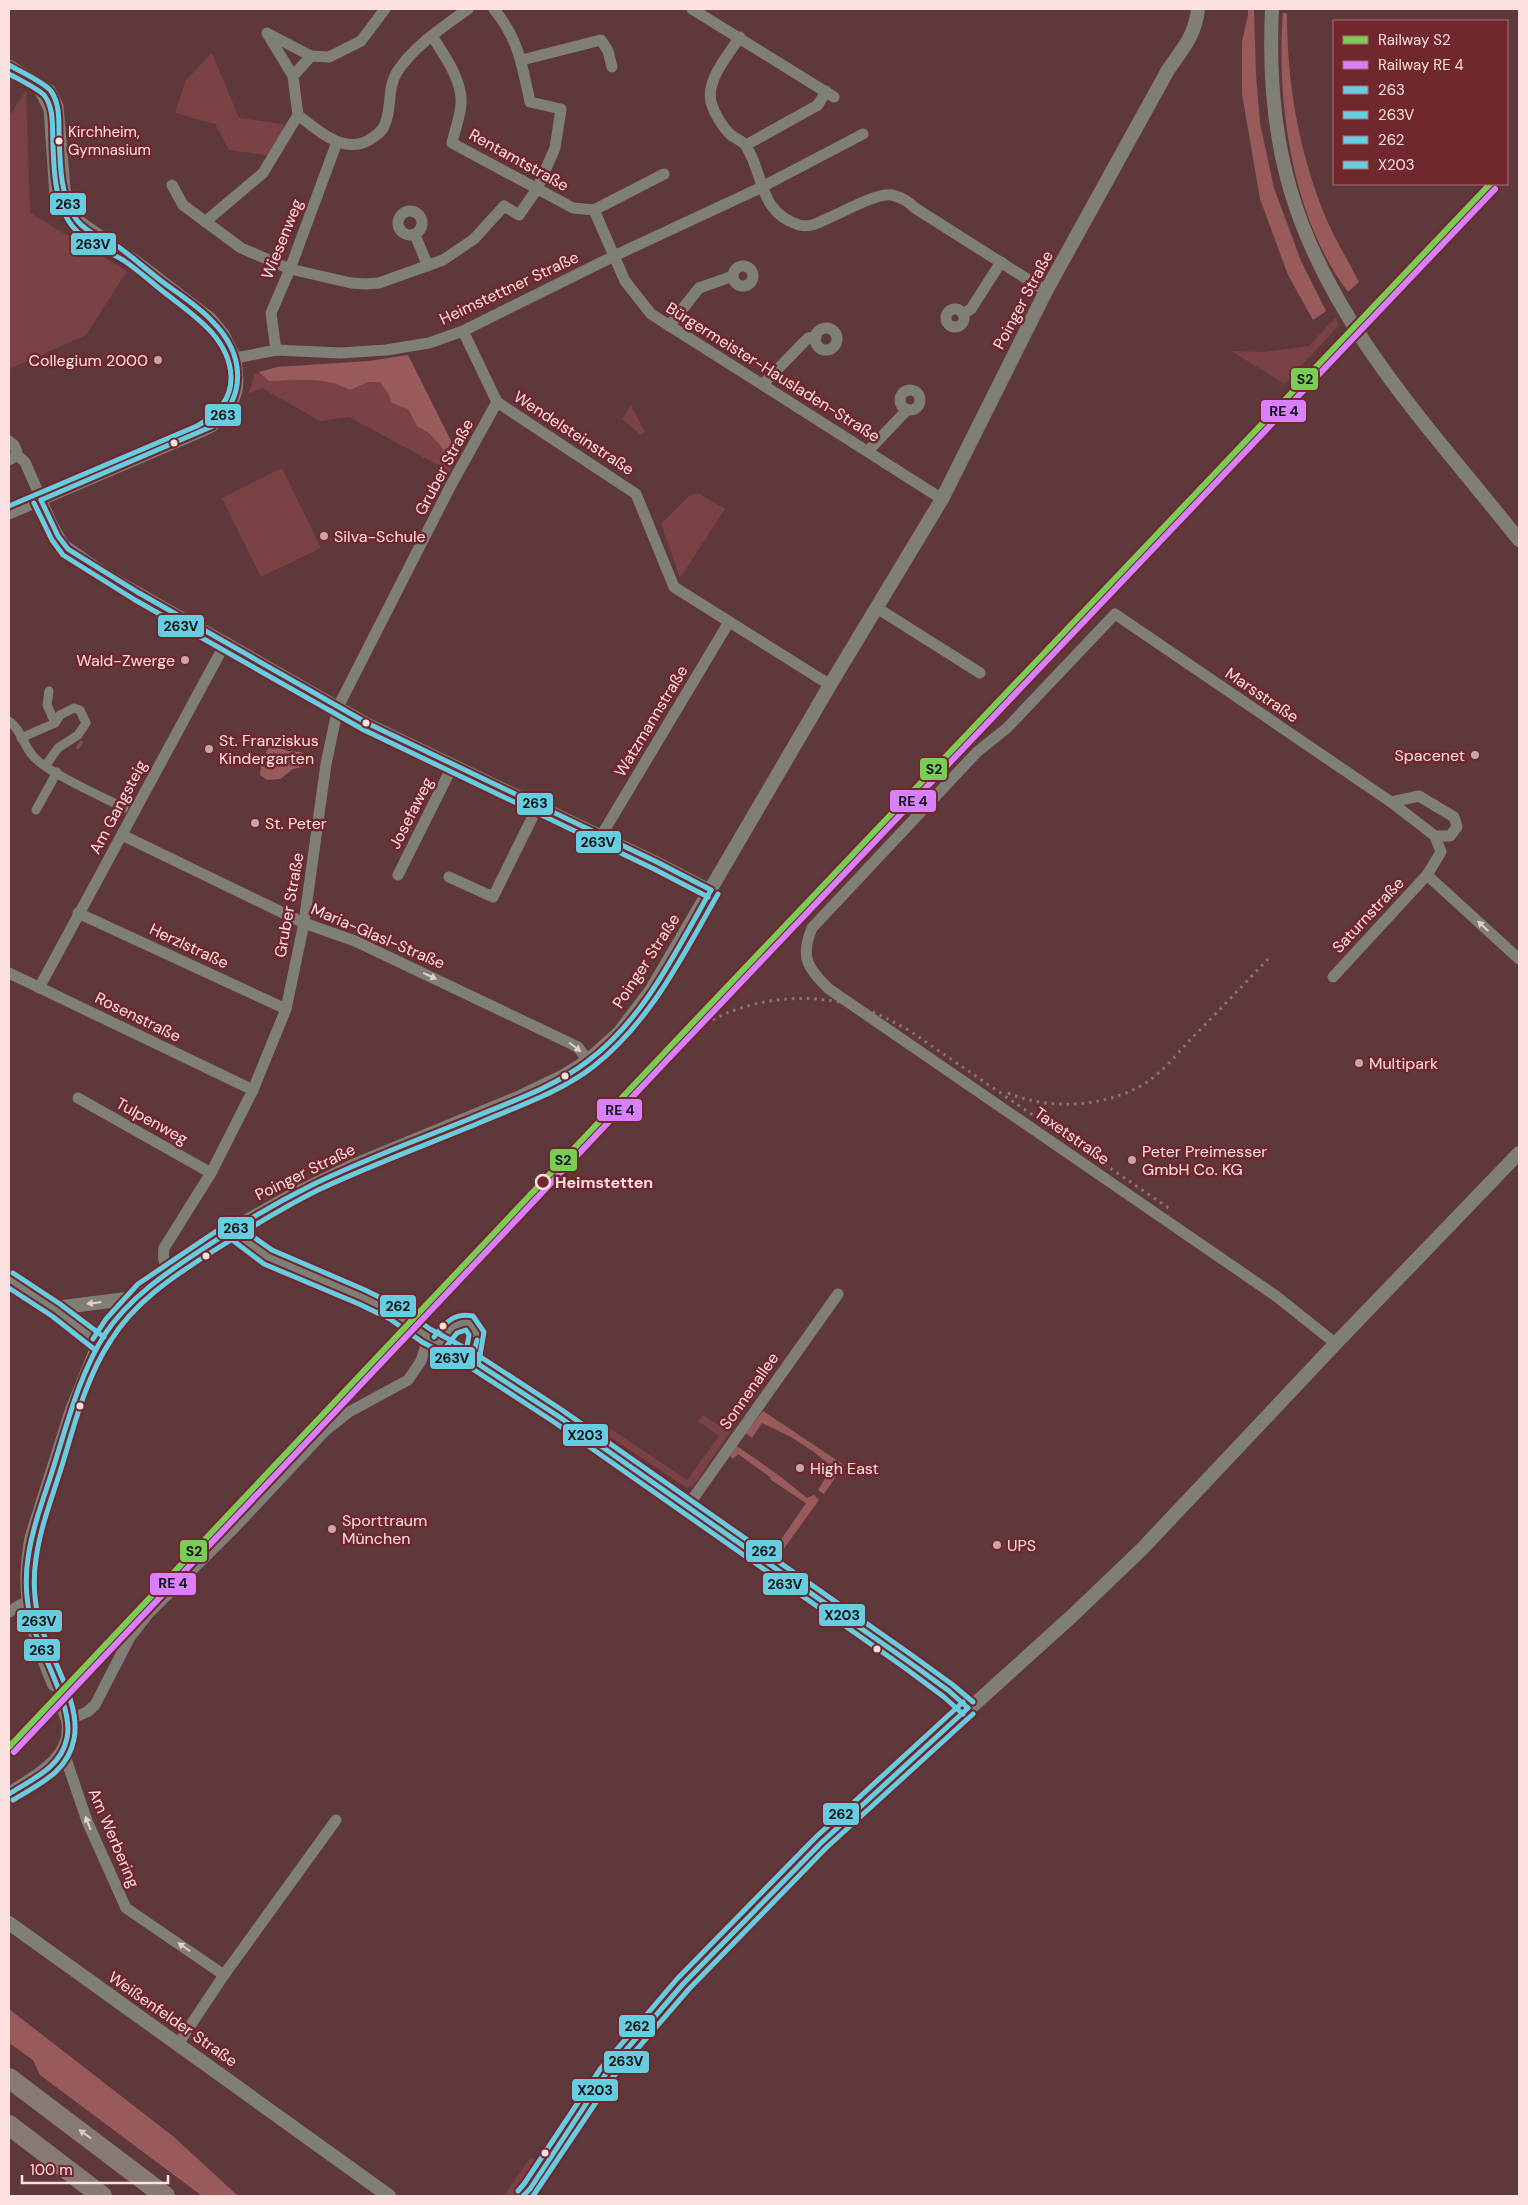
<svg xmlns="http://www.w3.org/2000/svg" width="1528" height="2205" font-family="'DM Sans',sans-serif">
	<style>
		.green { fill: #7a4244 }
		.forest { fill: #985a5b }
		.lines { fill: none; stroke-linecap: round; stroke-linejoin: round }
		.pedestrian-tunnel { stroke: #775154; stroke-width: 9; stroke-dasharray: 9 4.5; stroke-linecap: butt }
		.pedestrian { stroke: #7f7f77; stroke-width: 9 }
		.minor { stroke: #7f7f77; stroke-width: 11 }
		.tertiary { stroke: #7f7f77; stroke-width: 14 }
		.motorway { stroke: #877974; stroke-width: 20 }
		.rail { stroke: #867673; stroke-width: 3; stroke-dasharray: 2.5 5; stroke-linecap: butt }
		.bus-1-casing { stroke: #70272d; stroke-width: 9 }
		.bus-2-casing { stroke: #70272d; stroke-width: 9 }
		.bus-3-casing { stroke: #70272d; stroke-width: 9 }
		.bus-4-casing { stroke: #70272d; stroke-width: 9 }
		.bus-1 { stroke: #66cce0; stroke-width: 5 }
		.bus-2 { stroke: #66cce0; stroke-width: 5 }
		.bus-3 { stroke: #66cce0; stroke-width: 5 }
		.bus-4 { stroke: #66cce0; stroke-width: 5 }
		.rail-1-casing { stroke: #70272d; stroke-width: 10 }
		.rail-2-casing { stroke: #70272d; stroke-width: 10 }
		.rail-1 { stroke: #79cc55; stroke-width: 6 }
		.rail-2 { stroke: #d880ff; stroke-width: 6 }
		.oneway { fill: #e4cdcb }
		.oneway2 { fill: #e0c7c5 }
		.bus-dot { fill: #fde1e0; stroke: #70272d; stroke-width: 2 }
		.poi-dot { fill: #c6a6a6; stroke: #70272d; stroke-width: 2 }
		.stop-dot { fill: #70272d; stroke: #fde1e0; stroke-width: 2.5 }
		.labels { text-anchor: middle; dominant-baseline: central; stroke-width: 5; stroke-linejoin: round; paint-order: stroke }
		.bus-label { font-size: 15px; fill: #fde1e0; stroke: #70272d; text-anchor: start }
		.street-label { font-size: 16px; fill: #fde1e0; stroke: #70272d }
		.poi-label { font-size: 16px; fill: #fde1e0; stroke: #70272d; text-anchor: start }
		.stop-label { font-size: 16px; font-weight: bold; fill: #fde1e0; stroke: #70272d; text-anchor: start }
		.line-badge { stroke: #70272d; stroke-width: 2 }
		.pale-badge-label { font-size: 14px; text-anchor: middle; font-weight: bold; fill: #111 }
	</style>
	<rect width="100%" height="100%" fill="#5f383b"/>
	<!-- green -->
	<g class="green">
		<polygon points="212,53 239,118 284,124 281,138 272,156 229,150 215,124 175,113 186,80"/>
		<polygon points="26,90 30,213 127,271 86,335 9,369 9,117"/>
		<polygon points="1335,318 1339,325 1285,384 1231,351 1265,352 1309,346"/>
		<polygon points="408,355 458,455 449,471 349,417 320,421 262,388 248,394 255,374 277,367 369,361"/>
		<polygon points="631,406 645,432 641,435 622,419"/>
		<polygon points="282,468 321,548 261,577 222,498"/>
		<polygon points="698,493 725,509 680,578 661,524 689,496"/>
		<polygon points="703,1415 722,1428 730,1419 736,1423 694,1485 687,1488 603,1432 608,1427 687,1480 719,1436 698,1421"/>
		<polygon points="531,2157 535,2160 526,2177 513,2196 503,2196"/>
	</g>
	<!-- forest -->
	<g class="forest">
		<polygon points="1248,9 1254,9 1256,74 1260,123 1274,188 1301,261 1326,311 1313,320 1288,275 1260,199 1242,94 1242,42 1248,15"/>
		<path d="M1283,12L1287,14C1287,82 1298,147 1323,211C1332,235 1347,258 1359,282L1348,292C1292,218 1276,103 1283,12Z"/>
		<path d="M408,355L458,455L454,462L450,461L441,446L429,433L417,426L408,409L392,403L388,393L380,382H368L350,390C326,376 296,380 269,381L259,372L277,367L369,361Z"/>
		<polygon points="271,745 288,751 301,752 311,761 307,766 293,769 280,779 267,780 260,775 262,758"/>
		<polygon points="763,1411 844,1465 824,1494 818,1490 832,1467 814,1452 791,1437 762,1423 752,1438 746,1433"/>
		<polygon points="737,1446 781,1477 807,1498 814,1495 819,1500 780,1554 768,1544 769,1542 776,1547 806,1503 771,1480 770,1477 738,1454 733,1459 730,1456"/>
		<polygon points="9,2009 174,2137 238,2196 202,2196 40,2075 33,2060 9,2043"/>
	</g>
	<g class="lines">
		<!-- pedestrian-tunnel -->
		<polyline class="pedestrian-tunnel" points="78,744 81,746"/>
		<!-- pedestrian -->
		<g class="pedestrian">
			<path d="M9,721C21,729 23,745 33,756C46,772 103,797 124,808"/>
			<polyline points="21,738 55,723 47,705 49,691"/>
			<polyline points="46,765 58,748 78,735 86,723 80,710 74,708 60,715 55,723"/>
			<polyline points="36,810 57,772"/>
		</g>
		<!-- minor -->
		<g class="minor">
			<polyline points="692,9 834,97"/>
			<path d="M432,36C444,55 463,81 461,104C460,117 455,130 452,143L573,208L594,210"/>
			<path d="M740,37C728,55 706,80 711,102C714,113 723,128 731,135C736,139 743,141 746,146C765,176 758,212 799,225C807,227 817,224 824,220C840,214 877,192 892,195C901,197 908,201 915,208L1046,291"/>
			<polyline points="522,60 601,40 608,51 612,67"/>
			<polyline points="9,65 50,90 58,106 65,189 68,205 75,218"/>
			<polyline points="293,76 311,56"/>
			<path d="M298,115C317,130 344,155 369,140C376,136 382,132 385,124C392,108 387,88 397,72C414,46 443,27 468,9"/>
			<polyline points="746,145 818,105 826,91"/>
			<path d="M172,185L183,205L241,248L290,269L351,283L366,284L379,283L443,260L474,239L504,206L519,215L537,189L555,148L561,109L530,102C522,65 519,40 494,9"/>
			<polyline points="594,210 625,281 651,314 942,499"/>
			<polyline points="594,210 664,174"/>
			<circle cx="410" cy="223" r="12"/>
			<polyline points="205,222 263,173 298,115 293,76 267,33 311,56 329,57 361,41 385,9"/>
			<polyline points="415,235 428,266"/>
			<circle cx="743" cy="276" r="10"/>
			<circle cx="955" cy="318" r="9"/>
			<polyline points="963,314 971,309 1001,262"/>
			<polyline points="669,326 699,288 733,276"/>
			<circle cx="826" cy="339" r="11"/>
			<polyline points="463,331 497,402 636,494 674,587 830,685"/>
			<polyline points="276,350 271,313 290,269 337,142"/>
			<polyline points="236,358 276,350 340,353 386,350 429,343 463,331 614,256 762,187 863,134"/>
			<polyline points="763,384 808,338 816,337"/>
			<circle cx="910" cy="400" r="10"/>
			<polyline points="9,441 14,445 17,452 14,457 9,460"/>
			<polyline points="868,451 907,410"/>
			<polyline points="16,454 25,462 52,524 63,544 106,574 367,723 657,862 711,890"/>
			<polyline points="9,514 201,432 213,426 226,414 232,405 237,391 238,380 236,358 224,334 211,318 138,262 61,208 55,196 49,109 34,80"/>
			<polyline points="877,608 980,673"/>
			<polyline points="1391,802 1419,796 1454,817 1457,827 1450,836 1435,836"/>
			<polyline points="122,835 304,923 355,941 578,1047 588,1061"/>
			<polyline points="601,836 729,622"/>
			<polyline points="398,875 453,765"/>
			<polyline points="1427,875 1519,959"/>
			<polyline points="449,877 493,897 538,806"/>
			<polyline points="78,913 286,1009"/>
			<polyline points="9,973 253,1090"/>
			<path d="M1333,977L1427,875L1441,852L1435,836L1391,802L1115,614L1007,728L977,752L812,928C800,957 807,968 829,989L1276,1296L1335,1343"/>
			<polyline points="39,988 226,642"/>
			<polyline points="78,1098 211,1173"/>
			<polyline points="231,1230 268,1257 362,1297 394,1313 426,1335 472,1360 558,1416 909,1662 949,1691 968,1708"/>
			<path d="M169,1272C163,1263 163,1258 164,1248L211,1173L253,1090L286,1009L304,923L326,764L338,707L450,487L497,402"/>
			<path d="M440,1342C448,1332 454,1319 470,1323L477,1333L472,1360"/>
			<polyline points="687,1507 838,1294"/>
			<polyline points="9,1612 20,1605 28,1602"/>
			<polyline points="68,1720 87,1712 95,1705 130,1637 148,1614 237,1525 325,1431 349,1412 408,1380 421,1361 426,1345 426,1335"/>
			<polyline points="61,1754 66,1759 87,1821 126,1908 224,1975"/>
			<polyline points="178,2044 224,1975 336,1820"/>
		</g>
		<!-- tertiary -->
		<g class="tertiary">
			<path d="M1272,9C1269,71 1273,132 1291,192C1332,328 1433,431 1519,540"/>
			<polyline points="9,1279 56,1310 99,1343"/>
			<polyline points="56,1310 63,1307 134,1298"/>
			<path d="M54,1684C32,1631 20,1594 32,1536L72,1410L99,1343L112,1324L143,1290L231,1230L293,1195L353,1166L518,1098L564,1076L588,1061L619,1033L651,991L830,685L942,499L1046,291L1168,70C1183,48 1195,36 1198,9"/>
			<path d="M9,1794C35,1777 75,1759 68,1720C66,1713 62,1706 60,1699"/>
			<polyline points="9,1923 389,2196"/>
			<polyline points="527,2196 573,2121 607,2072 683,1984 821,1843 1072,1616 1142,1549 1339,1340 1519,1153"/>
		</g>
		<!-- motorway -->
		<g class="motorway">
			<polyline points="9,2078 165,2196"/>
			<polyline points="9,2125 102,2196"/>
		</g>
		<!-- rail -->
		<g class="rail">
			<path d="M653,1065C670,1050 687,1035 707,1023C752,997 812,991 862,1008C879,1014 894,1022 910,1031L1170,1209"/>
			<path d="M1008,1093C1048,1110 1099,1107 1137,1088C1159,1077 1175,1056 1191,1039C1217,1013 1242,986 1268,959"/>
		</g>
		<defs>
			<g id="bus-1">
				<path d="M9,65C19,71 44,82 51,91C59,103 59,117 59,131C60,158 59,196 76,219C86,233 106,239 120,248C135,259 149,272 164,283C180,295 198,306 212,321C244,353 248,395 213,426L41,500"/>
				<polyline points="41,500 58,536 68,549 139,593 367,723 657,862 711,890"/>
				<path d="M9,1794C32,1779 61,1768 67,1738C74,1705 38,1651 30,1616C26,1597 25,1578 28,1558C32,1529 43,1500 52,1472C67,1425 79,1375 105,1334C129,1298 166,1273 201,1250C237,1226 274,1204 312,1185C363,1160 415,1141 467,1120C507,1103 553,1088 588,1061C645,1018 676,951 711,890"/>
			</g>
			<g id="bus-2">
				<path d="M9,74C18,79 37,88 44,95C55,108 52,132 53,147C54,171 55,199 68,220C79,239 105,250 123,260C138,270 151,282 165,293C192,314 229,337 231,376C232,400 217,415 197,426L9,506"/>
				<polyline points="34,503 52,540 63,555 135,600 364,730 654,869 708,897"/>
				<polyline points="227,1236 264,1264 359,1304 390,1319 422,1342 468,1366 554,1422 905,1668 944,1697 963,1714"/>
				<polyline points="9,1288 52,1316 94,1349"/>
				<polyline points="446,1347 457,1333 466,1330 469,1335 465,1359"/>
				<path d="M13,1800C39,1784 68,1772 74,1739C82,1701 46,1653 38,1616C34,1597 33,1578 36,1559C40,1529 51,1500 60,1472C74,1427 85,1379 111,1340C134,1303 171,1278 207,1255C243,1232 280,1209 318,1190C371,1165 426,1145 479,1123C518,1106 561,1092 594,1066C651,1021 683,955 718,894"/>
				<polyline points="533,2196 613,2077 689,1989 826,1848 973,1714"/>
			</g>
			<g id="bus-3">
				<polyline points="235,1224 272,1250 365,1290 397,1306 430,1329 476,1354 562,1410 913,1656 953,1685 973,1702"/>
				<polyline points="13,1273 60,1304 104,1337"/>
				<path d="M434,1337C445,1323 454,1312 473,1316L484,1332L479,1361"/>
				<polyline points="93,1339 106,1319 138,1284 227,1224"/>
				<polyline points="518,2191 524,2184 601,2068 677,1979 816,1837 963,1702"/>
			</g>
			<g id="bus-4">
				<polyline points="477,1340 472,1360 558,1416 909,1662 949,1691 968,1708"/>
				<polyline points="523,2196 530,2189 607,2072 683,1984 821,1843 968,1708"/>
			</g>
		</defs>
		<!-- bus-1 casing -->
		<use href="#bus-1" class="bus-1-casing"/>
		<!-- bus-2 casing -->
		<use href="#bus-2" class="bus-2-casing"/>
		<!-- bus-3 casing -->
		<use href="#bus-3" class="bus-3-casing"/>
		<!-- bus-4 casing -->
		<use href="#bus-4" class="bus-4-casing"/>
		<!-- bus-1 -->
		<use href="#bus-1" class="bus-1"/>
		<!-- bus-2 -->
		<use href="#bus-2" class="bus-2"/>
		<!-- bus-3 -->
		<use href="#bus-3" class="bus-3"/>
		<!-- bus-4 -->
		<use href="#bus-4" class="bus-4"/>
		<defs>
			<polyline id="rail-1" points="9,1747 666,1051 1490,184"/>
			<polyline id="rail-2" points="14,1752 671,1056 1495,189"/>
		</defs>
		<!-- rail-1 casing -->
		<use href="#rail-1" class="rail-1-casing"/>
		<!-- rail-2 casing -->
		<use href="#rail-2" class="rail-2-casing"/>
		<!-- rail-1 -->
		<use href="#rail-1" class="rail-1"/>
		<!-- rail-2 -->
		<use href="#rail-2" class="rail-2"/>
	</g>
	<!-- one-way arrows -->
	<defs><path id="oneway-solid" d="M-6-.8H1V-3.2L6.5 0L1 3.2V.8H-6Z" transform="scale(1.25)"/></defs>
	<g class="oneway">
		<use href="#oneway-solid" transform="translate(1483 926) rotate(-137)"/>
		<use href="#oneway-solid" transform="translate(430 976) rotate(25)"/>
		<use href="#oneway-solid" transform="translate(575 1047) rotate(37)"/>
		<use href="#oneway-solid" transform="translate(94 1303) rotate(173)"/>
		<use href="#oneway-solid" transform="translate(88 1823) rotate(-111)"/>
		<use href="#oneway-solid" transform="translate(184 1947) rotate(-145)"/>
	</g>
	<use class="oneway2" href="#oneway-solid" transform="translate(85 2134) rotate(-144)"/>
	<!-- markers -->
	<g class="bus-dot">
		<circle cx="59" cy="141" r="4.5"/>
		<circle cx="174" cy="443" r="4.5"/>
		<circle cx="366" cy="723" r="4.5"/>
		<circle cx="565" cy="1076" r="4.5"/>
		<circle cx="206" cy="1256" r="4.5"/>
		<circle cx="443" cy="1326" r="4.5"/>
		<circle cx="80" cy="1406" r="4.5"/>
		<circle cx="877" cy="1649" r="4.5"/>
		<circle cx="545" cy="2153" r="4.5"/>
	</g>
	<g class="poi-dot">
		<circle cx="158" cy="360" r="5"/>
		<circle cx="324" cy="536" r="5"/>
		<circle cx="185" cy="660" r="5"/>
		<circle cx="209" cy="749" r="5"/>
		<circle cx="1475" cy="755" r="5"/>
		<circle cx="255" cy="823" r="5"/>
		<circle cx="1359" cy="1063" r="5"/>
		<circle cx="1132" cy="1160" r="5"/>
		<circle cx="800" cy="1468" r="5"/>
		<circle cx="332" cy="1529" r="5"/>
		<circle cx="997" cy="1545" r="5"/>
	</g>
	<circle class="stop-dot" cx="543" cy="1182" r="7"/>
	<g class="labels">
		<!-- bus labels -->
		<g class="bus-label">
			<text x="68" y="132">Kirchheim,<tspan x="68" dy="18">Gymnasium</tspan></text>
		</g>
		<!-- street labels -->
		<g class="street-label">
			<text transform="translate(519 160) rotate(29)">Rentamtstraße</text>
			<text transform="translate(282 239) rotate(-68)">Wiesenweg</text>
			<text transform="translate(509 288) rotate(-25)">Heimstettner Straße</text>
			<text transform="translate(1023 300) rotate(-62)">Poinger Straße</text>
			<text transform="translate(773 372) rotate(32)">Bürgermeister-Hausladen-Straße</text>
			<text transform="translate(574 433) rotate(33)">Wendelsteinstraße</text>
			<text transform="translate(444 467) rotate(-62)">Gruber Straße</text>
			<text transform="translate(1262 695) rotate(34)">Marsstraße</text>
			<text transform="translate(651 721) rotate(-59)">Watzmannstraße</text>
			<text transform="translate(118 807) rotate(-62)">Am Gangsteig</text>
			<text transform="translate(411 813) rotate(-63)">Josefaweg</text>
			<text transform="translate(289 905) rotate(-80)">Gruber Straße</text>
			<text transform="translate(1368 915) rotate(-47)">Saturnstraße</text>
			<text transform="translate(378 936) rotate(23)">Maria-Glasl-Straße</text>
			<text transform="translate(189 946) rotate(25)">Herzlstraße</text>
			<text transform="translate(646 961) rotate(-57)">Poinger Straße</text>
			<text transform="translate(138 1017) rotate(26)">Rosenstraße</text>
			<text transform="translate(152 1121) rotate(29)">Tulpenweg</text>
			<text transform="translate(1072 1136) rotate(35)">Taxetstraße</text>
			<text transform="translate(305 1172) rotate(-26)">Poinger Straße</text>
			<text transform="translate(749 1391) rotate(-55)">Sonnenallee</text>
			<text transform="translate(114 1838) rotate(67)">Am Werbering</text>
			<text transform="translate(173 2019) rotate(35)">Weißenfelder Straße</text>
		</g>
		<!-- poi labels -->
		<g class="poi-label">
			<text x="148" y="360" text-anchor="end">Collegium 2000</text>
			<text x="334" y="536">Silva-Schule</text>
			<text x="175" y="660" text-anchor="end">Wald-Zwerge</text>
			<text x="219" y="740">St. Franziskus<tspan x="219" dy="18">Kindergarten</tspan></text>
			<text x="1465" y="755" text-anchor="end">Spacenet</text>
			<text x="265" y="823">St. Peter</text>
			<text x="1369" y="1063">Multipark</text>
			<text x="1142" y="1151">Peter Preimesser<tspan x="1142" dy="18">GmbH Co. KG</tspan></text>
			<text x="810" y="1468">High East</text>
			<text x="342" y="1520">Sporttraum<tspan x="342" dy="18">München</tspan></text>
			<text x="1007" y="1545">UPS</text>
		</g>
		<!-- stop labels -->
		<g class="stop-label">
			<text x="555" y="1182">Heimstetten</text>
		</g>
	</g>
	<g class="line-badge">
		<rect x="49" y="192" width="38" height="24" rx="5" fill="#66cce0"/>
		<rect x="70" y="232" width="47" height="24" rx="5" fill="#66cce0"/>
		<rect x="1290" y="367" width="29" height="24" rx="5" fill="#79cc55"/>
		<rect x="1260" y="399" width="47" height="24" rx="5" fill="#d880ff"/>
		<rect x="204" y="403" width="38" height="24" rx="5" fill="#66cce0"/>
		<rect x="157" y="614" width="48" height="24" rx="5" fill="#66cce0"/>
		<rect x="919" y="757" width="29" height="24" rx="5" fill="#79cc55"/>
		<rect x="889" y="789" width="48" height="24" rx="5" fill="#d880ff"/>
		<rect x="516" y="792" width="38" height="24" rx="5" fill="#66cce0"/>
		<rect x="575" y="830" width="47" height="24" rx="5" fill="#66cce0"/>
		<rect x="596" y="1098" width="47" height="24" rx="5" fill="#d880ff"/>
		<rect x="549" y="1148" width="29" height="24" rx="5" fill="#79cc55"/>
		<rect x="217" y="1216" width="38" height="24" rx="5" fill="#66cce0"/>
		<rect x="379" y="1294" width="38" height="24" rx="5" fill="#66cce0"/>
		<rect x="429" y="1346" width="47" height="24" rx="5" fill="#66cce0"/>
		<rect x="562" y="1423" width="47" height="24" rx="5" fill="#66cce0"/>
		<rect x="179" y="1539" width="29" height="24" rx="5" fill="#79cc55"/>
		<rect x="745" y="1539" width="38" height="24" rx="5" fill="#66cce0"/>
		<rect x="149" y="1572" width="48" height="24" rx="5" fill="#d880ff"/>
		<rect x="762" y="1572" width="47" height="24" rx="5" fill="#66cce0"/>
		<rect x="818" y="1603" width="48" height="24" rx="5" fill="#66cce0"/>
		<rect x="16" y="1609" width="47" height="24" rx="5" fill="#66cce0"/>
		<rect x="23" y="1638" width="38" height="24" rx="5" fill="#66cce0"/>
		<rect x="822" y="1802" width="38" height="24" rx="5" fill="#66cce0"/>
		<rect x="618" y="2014" width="38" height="24" rx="5" fill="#66cce0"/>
		<rect x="603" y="2050" width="47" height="24" rx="5" fill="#66cce0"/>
		<rect x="571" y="2078" width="48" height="24" rx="5" fill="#66cce0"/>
	</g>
	<g class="pale-badge-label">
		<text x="68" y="209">263</text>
		<text x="93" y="249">263V</text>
		<text x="1305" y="384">S2</text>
		<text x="1284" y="416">RE 4</text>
		<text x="223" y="420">263</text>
		<text x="181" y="631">263V</text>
		<text x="934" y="774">S2</text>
		<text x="913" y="806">RE 4</text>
		<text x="535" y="808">263</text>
		<text x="598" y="847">263V</text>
		<text x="620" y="1115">RE 4</text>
		<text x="563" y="1165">S2</text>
		<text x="236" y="1233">263</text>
		<text x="398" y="1311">262</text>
		<text x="452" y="1363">263V</text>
		<text x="585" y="1440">X203</text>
		<text x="194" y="1556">S2</text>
		<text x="764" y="1556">262</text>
		<text x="173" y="1588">RE 4</text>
		<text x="785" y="1589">263V</text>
		<text x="842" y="1620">X203</text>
		<text x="39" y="1626">263V</text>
		<text x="42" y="1655">263</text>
		<text x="841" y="1819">262</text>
		<text x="637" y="2031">262</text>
		<text x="626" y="2066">263V</text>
		<text x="595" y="2095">X203</text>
	</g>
	<!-- border -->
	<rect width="1528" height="2205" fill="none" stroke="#fde1e0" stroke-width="20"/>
	<!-- legend -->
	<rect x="1333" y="20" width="175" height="165" fill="#70272d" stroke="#a87175"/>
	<rect x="1343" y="36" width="25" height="8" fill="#79cc55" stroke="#a87175"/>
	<text x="1378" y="45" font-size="15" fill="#fde1e0">Railway S2</text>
	<rect x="1343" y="61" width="25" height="8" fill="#d880ff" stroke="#a87175"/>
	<text x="1378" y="70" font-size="15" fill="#fde1e0">Railway RE 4</text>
	<rect x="1343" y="86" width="25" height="8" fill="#66cce0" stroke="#a87175"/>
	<text x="1378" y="95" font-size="15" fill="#fde1e0">263</text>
	<rect x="1343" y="111" width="25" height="8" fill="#66cce0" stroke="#a87175"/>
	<text x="1378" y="120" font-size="15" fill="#fde1e0">263V</text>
	<rect x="1343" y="136" width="25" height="8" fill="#66cce0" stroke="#a87175"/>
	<text x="1378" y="145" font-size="15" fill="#fde1e0">262</text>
	<rect x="1343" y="161" width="25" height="8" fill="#66cce0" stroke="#a87175"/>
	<text x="1378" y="170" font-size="15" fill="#fde1e0">X203</text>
	<!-- scale -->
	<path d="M22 2175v8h146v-8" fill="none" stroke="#fde1e0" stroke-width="2.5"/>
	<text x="30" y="2175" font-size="15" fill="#fde1e0" stroke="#70272d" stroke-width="4" paint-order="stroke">100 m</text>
</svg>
